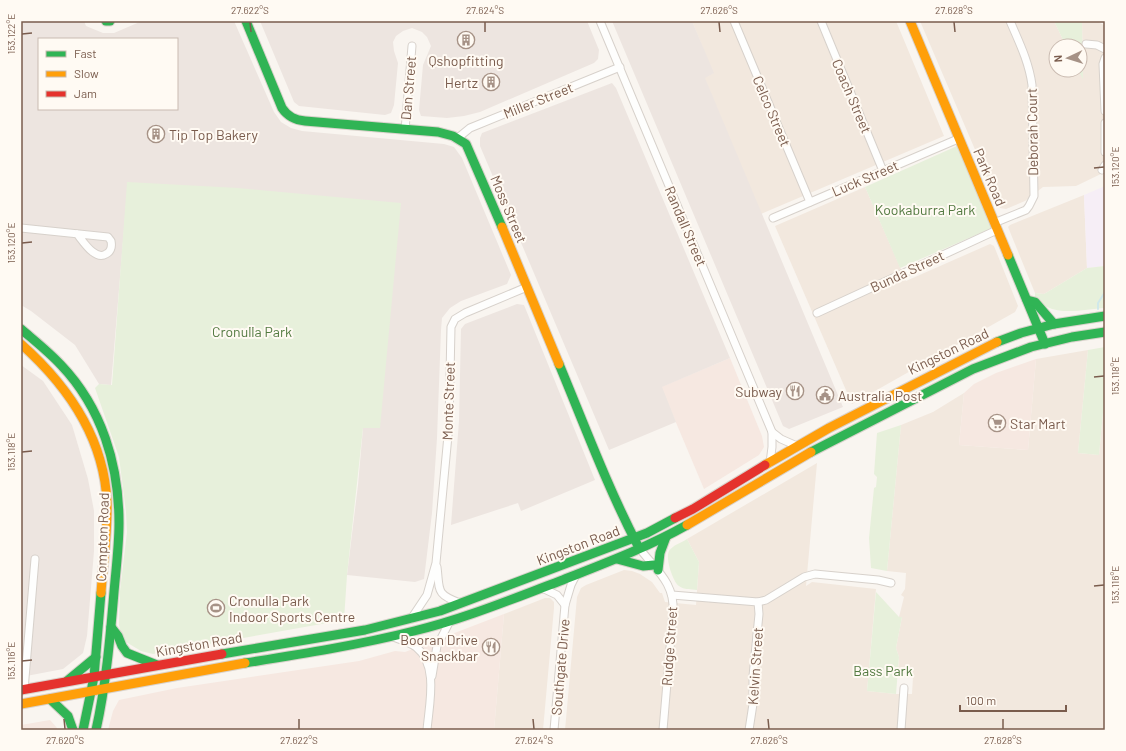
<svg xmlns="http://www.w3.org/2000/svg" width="1126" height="751" font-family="Barlow,sans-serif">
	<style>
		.residential { fill: #f2e8de }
		.commercial { fill: #f6e8e1 }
		.industrial { fill: #ede5e0; fill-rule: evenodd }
		.education { fill: #f6eef6 }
		.green { fill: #e7f0db }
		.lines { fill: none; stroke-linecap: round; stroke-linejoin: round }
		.stream { stroke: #d0e8ea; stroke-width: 2 }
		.street-casing { stroke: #d7d1cb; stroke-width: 9 }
		.fast-casing { stroke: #d9d2cb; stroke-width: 11 }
		.slow-casing { stroke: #d9d2cb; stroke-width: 11 }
		.jam-casing { stroke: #d9d2cb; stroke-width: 11 }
		.street { stroke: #fefefd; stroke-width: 7 }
		.fast { stroke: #30b455; stroke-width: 9 }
		.slow { stroke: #ff9f0a; stroke-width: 9 }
		.jam { stroke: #e5322d; stroke-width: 9 }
		.ticks { fill: none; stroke: #7a5c4d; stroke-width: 1.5 }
		.labels { text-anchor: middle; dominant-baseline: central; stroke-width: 4; stroke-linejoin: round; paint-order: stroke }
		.poi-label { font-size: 14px; fill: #7a5c4d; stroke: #fffaf3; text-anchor: start }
		.street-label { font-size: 14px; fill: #7a5c4d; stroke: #fffaf3 }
		.park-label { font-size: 14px; fill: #537a41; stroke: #fffaf3 }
		.neatline { fill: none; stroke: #7a5c4d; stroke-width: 1.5 }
		.ticks-label { font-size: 10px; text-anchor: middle; fill: #7a5c4d }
	</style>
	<rect width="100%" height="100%" fill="#f9f5f0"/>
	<!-- residential -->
	<g class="residential">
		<polygon points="692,21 896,21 944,136 761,214 704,77 713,73"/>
		<polygon points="920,21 1054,21 1066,46 1056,46 1056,70 1078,70 1083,78 1082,21 1097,21 1105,26 1105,172 1076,186 1043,187 1025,201 1006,209 1000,208"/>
		<polygon points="865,187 906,281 990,244 994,246 1018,306 1015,312 852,404 775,226"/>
		<polygon points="1084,195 1087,268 1044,294 1035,293 1008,227 1010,225"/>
		<polygon points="1088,350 1078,453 1099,455 1105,391 1105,730 565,730 577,597 581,588 586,585 624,570 632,571 640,574 652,582 660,593 662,593 665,602 696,605 699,562 687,539 817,463 806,586 812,582 876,589 867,691 896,694 912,694 913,677 898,671 899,657 896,648 902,617 899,617 904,597 901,595 905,589 906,573 887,571 901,425 933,412 964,393 959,445 1028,450 1036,359"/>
		<polygon points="545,598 550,598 554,602 554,608 543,730 494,730 504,614"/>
	</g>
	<!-- commercial -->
	<g class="commercial">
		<polygon points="730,358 762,436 764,447 759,455 704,489 661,387"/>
		<polygon points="1036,359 1028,450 959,445 964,393 974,384 996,373"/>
		<polygon points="504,614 494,730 108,730 113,711 119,700 177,688 359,661 395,651 405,652"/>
		<polygon points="50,720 57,728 57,730 21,730 21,725"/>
	</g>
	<!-- industrial -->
	<g class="industrial">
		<path d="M21,21H84L86,26L103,33H114L142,21H234L274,112L281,122L291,128L302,131L444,144L454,147L462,158L511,275L507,284L461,301L450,308L442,318L441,330L437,438L432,513L424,579L415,582L347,575L358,485L363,428H380L128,182L111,385L99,384L75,345L31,311L21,305ZM39,39H177V109H39Z"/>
		<polygon points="260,21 587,21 599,50 598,59 594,63 480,112 464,116 447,118 421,116 419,110 423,65 431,46 427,37 422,32 412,28 403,31 396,36 393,42 394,51 398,63 394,105 391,113 385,115 299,106 294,102"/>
		<polygon points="612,21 692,21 714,73 705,78 843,407 789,429 783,426"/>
		<polygon points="612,83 616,88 730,358 662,387 676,422 609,450 480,146 480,138 482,133"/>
		<polygon points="517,304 524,305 595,480 521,511 518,503 451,525 459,421 461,329 465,324"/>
		<polygon points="21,365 43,381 72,425 88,479 94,511 94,551 87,636 83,653 63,669 21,677"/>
	</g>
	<!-- education -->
	<polygon class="education" points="1105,186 1105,266 1087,268 1084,195"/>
	<!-- green -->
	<g class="green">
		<polygon points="1054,21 1082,21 1083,79 1078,70 1080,70 1080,46 1066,46"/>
		<polygon points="957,146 992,228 900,268 865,187"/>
		<polygon points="127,182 238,188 401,203 380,428 363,428 347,575 344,620 153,654 141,651 126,642 122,637 119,625 120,591 127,532 126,512 119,457 95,388 99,384 112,385"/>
		<path d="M1105,266V308C1087,309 1064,315 1047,307C1042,305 1039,301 1035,298V293L1044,294L1087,268Z"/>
		<polygon points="1105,347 1105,391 1099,455 1078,453 1088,350"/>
		<polygon points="901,425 887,571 871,568 869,538 874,488 876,487 877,477 874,474 877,433"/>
		<path d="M687,539L699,562L697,590C691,589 684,590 679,586C673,582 665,558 669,551C673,545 681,543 687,539Z"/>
		<polygon points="876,592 899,617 902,617 896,648 899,657 896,694 867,691"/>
	</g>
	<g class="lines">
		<!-- stream -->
		<polyline class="stream" points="1098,309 1098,303 1105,292"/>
		<defs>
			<g id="street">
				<polyline points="600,21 772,432 772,447 770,463"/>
				<polyline points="734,21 810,202"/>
				<polyline points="821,21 883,171"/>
				<polyline points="1086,44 1097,45 1105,49"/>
				<polyline points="1105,58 1103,64 1105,111"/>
				<polyline points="1105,123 1105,152"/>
				<polyline points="405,130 412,46"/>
				<polyline points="459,137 470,128 620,67"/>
				<polyline points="1102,170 1105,165"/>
				<polyline points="773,218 958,139"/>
				<path d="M994,223L1026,210L1029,206L1034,196L1032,85C1029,62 1019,42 1010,21"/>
				<path d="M21,228L108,237L111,241C112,246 112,251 106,254C95,261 83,241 77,234"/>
				<polyline points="817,313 997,230"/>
				<polyline points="772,432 781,439 797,446"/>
				<path d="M640,549C656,570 675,583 673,612L663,730"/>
				<path d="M437,567C440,590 435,594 460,603"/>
				<polyline points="542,588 557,595 565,605"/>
				<polyline points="672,595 758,602 766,600 804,577 815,574 878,580 891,583"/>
				<polyline points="411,619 427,595 436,563 449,425 451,327 455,319 465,313 527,287"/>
				<path d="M393,637C401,640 409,642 416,647C439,665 429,705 427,730"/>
				<polyline points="432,676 437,646 450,621"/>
				<polyline points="24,690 35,559"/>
				<polyline points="554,730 565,605 571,585 576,575"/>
				<polyline points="749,730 753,704 753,676 759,614 758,602"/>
				<polyline points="901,730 904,688"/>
			</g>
			<g id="fast">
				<polyline points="106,21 110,21"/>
				<path d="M246,21L282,108C288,117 295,120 305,121L438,132L453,136L466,144L502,227"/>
				<polyline points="1008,255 1045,344"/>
				<polyline points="1027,300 1035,302 1054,324"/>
				<path d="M21,329C35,341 49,352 61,365C102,408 119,465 119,523C119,546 116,569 114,592C110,639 106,685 96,730"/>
				<polyline points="997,342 1021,333 1054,324 1105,316"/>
				<path d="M559,364C584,424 607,486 637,544"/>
				<polyline points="811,452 973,369 1031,347 1072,337 1105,332"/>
				<polyline points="617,559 643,566 654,565"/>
				<polyline points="658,570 660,553 666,537"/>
				<polyline points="111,627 118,636 122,646 127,653 157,665"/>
				<polyline points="222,654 365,630 440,611 647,533 675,518"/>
				<path d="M245,663C302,654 359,645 414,631C464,619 512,599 560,581C603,564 646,548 687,525"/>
				<polyline points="67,681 96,657"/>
				<polyline points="50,699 68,716 73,730"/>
				<polyline points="83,730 94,677 101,593"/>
			</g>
			<g id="slow">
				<polyline points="910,21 1008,255"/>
				<polyline points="502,227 559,364"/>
				<path d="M21,344C68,386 104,437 107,502C108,532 103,563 101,593"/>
				<polyline points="765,465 829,428 997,342"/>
				<polyline points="687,525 811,452"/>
				<polyline points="21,704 245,663"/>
			</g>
			<g id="jam">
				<polyline points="675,518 693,509 765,465"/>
				<polyline points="21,690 222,654"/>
			</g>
		</defs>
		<!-- street casing -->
		<use href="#street" class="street-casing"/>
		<!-- fast casing -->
		<use href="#fast" class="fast-casing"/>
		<!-- slow casing -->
		<use href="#slow" class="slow-casing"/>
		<!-- jam casing -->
		<use href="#jam" class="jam-casing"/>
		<!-- street -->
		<use href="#street" class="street"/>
		<!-- fast -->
		<use href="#fast" class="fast"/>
		<!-- slow -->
		<use href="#slow" class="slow"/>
		<!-- jam -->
		<use href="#jam" class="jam"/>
	</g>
	<!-- ticks -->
	<path class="ticks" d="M250,22L251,32M485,22V32M719,22L720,32M954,22L955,32M22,34L32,33M1094,168L1104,167M22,243L32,242M1094,377L1104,376M22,452L32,451M1094,586L1104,585M22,661L32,660M64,719L65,729M299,719V729M533,719L534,729M768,719L769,729M1003,719V729"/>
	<!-- icons -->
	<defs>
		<symbol id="building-ring" viewBox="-11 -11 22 22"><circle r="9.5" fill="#fffaf3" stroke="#a69286" stroke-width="1.5"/><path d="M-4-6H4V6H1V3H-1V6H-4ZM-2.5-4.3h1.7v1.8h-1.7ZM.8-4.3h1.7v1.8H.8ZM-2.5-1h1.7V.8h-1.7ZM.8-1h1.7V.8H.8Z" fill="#a69286"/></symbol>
		<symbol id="restaurant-ring" viewBox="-11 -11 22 22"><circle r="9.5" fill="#fffaf3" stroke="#a69286" stroke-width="1.5"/><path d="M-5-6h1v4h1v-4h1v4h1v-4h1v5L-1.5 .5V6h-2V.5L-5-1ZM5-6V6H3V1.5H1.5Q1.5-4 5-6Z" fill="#a69286"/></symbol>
		<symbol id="civic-ring" viewBox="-11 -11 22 22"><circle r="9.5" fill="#fffaf3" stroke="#a69286" stroke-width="1.5"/><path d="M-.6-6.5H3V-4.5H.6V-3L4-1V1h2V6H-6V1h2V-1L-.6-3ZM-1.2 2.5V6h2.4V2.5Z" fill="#a69286"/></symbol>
		<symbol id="supermarket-ring" viewBox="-11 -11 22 22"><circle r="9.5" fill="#fffaf3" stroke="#a69286" stroke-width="1.5"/><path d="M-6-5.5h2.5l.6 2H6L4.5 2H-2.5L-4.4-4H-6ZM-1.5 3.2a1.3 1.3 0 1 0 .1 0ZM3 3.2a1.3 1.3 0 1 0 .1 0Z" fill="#a69286"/></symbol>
		<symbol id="stadium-ring" viewBox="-11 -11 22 22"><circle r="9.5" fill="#fffaf3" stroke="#a69286" stroke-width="1.5"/><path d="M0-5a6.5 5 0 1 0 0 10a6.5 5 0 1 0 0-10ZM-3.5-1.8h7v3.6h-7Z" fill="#a69286"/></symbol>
	</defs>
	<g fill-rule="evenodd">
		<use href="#building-ring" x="456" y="30" width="20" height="20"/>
		<use href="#building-ring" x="481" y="72" width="20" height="20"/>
		<use href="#building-ring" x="146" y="124" width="20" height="20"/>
		<use href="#restaurant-ring" x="785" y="381" width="20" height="20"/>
		<use href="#civic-ring" x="815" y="385" width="20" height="20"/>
		<use href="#supermarket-ring" x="987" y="413" width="20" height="20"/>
		<use href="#stadium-ring" x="206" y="598" width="20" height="20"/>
		<use href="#restaurant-ring" x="481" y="637" width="20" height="20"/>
	</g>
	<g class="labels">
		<!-- poi labels -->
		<g class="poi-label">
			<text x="466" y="60" text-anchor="middle">Qshopfitting</text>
			<text x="478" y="82" text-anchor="end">Hertz</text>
			<text x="169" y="134">Tip Top Bakery</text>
			<text x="782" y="391" text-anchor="end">Subway</text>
			<text x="838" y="395">Australia Post</text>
			<text x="1010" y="423">Star Mart</text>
			<text x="229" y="600">Cronulla Park<tspan x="229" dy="16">Indoor Sports Centre</tspan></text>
			<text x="478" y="639" text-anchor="end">Booran Drive<tspan x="478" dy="16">Snackbar</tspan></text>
		</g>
		<!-- street labels -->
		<g class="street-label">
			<text transform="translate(408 88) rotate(-85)">Dan Street</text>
			<text transform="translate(852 96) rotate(67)">Coach Street</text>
			<text transform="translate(538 100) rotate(-22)">Miller Street</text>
			<text transform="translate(772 111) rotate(67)">Celco Street</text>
			<text transform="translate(1032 132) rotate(-91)">Deborah Court</text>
			<text transform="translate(990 177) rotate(67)">Park Road</text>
			<text transform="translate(865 178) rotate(-23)">Luck Street</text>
			<text transform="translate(509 209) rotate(67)">Moss Street</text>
			<text transform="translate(686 226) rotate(67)">Randall Street</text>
			<text transform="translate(907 271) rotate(-25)">Bunda Street</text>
			<text transform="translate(948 351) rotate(-26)">Kingston Road</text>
			<text transform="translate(448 401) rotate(-88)">Monte Street</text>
			<text transform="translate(102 537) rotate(-88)">Compton Road</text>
			<text transform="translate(578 545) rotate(-21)">Kingston Road</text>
			<text transform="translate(199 644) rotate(-10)">Kingston Road</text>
			<text transform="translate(669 646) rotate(-86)">Rudge Street</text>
			<text transform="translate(755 666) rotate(-86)">Kelvin Street</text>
			<text transform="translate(560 667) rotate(-85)">Southgate Drive</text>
		</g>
		<!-- park labels -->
		<g class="park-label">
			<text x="925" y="209">Kookaburra Park</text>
			<text x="252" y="331">Cronulla Park</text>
			<text x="883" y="670">Bass Park</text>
		</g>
	</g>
	<!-- border -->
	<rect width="1126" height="751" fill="none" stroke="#fffaf3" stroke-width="44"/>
	<!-- legend -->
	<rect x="38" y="38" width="140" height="72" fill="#fffaf3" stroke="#cabbb1"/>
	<rect x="46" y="51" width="20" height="6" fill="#30b455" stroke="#cabbb1"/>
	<text x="74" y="58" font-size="12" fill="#7a5c4d">Fast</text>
	<rect x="46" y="71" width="20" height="6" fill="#ff9f0a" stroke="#cabbb1"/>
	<text x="74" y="78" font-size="12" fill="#7a5c4d">Slow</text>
	<rect x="46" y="91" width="20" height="6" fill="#e5322d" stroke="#cabbb1"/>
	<text x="74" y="98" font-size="12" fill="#7a5c4d">Jam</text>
	<!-- north arrow -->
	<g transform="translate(1068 58) rotate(266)"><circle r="19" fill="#fffaf3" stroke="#cabbb1"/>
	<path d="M0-3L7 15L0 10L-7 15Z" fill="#a69286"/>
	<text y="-6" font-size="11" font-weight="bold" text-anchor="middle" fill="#7a5c4d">N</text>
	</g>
	<!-- scale -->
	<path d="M960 705v6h106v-6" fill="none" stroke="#7a5c4d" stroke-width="2"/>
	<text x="966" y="705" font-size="12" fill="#7a5c4d" stroke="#fffaf3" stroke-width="3" paint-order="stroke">100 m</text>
	<rect x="22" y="22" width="1082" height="707" class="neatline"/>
	<g class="ticks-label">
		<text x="250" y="14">27.622°S</text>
		<text x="485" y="14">27.624°S</text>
		<text x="719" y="14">27.626°S</text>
		<text x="954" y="14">27.628°S</text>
		<text transform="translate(11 34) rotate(-90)" y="4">153.122°E</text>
		<text transform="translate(1115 167) rotate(-90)" y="4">153.120°E</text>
		<text transform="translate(11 243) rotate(-90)" y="4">153.120°E</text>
		<text transform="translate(1115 376) rotate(-90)" y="4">153.118°E</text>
		<text transform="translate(11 452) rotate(-90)" y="4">153.118°E</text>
		<text transform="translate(1115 585) rotate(-90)" y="4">153.116°E</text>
		<text transform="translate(11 661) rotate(-90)" y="4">153.116°E</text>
		<text x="65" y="744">27.620°S</text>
		<text x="299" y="744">27.622°S</text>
		<text x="534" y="744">27.624°S</text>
		<text x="769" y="744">27.626°S</text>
		<text x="1003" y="744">27.628°S</text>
	</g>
</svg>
